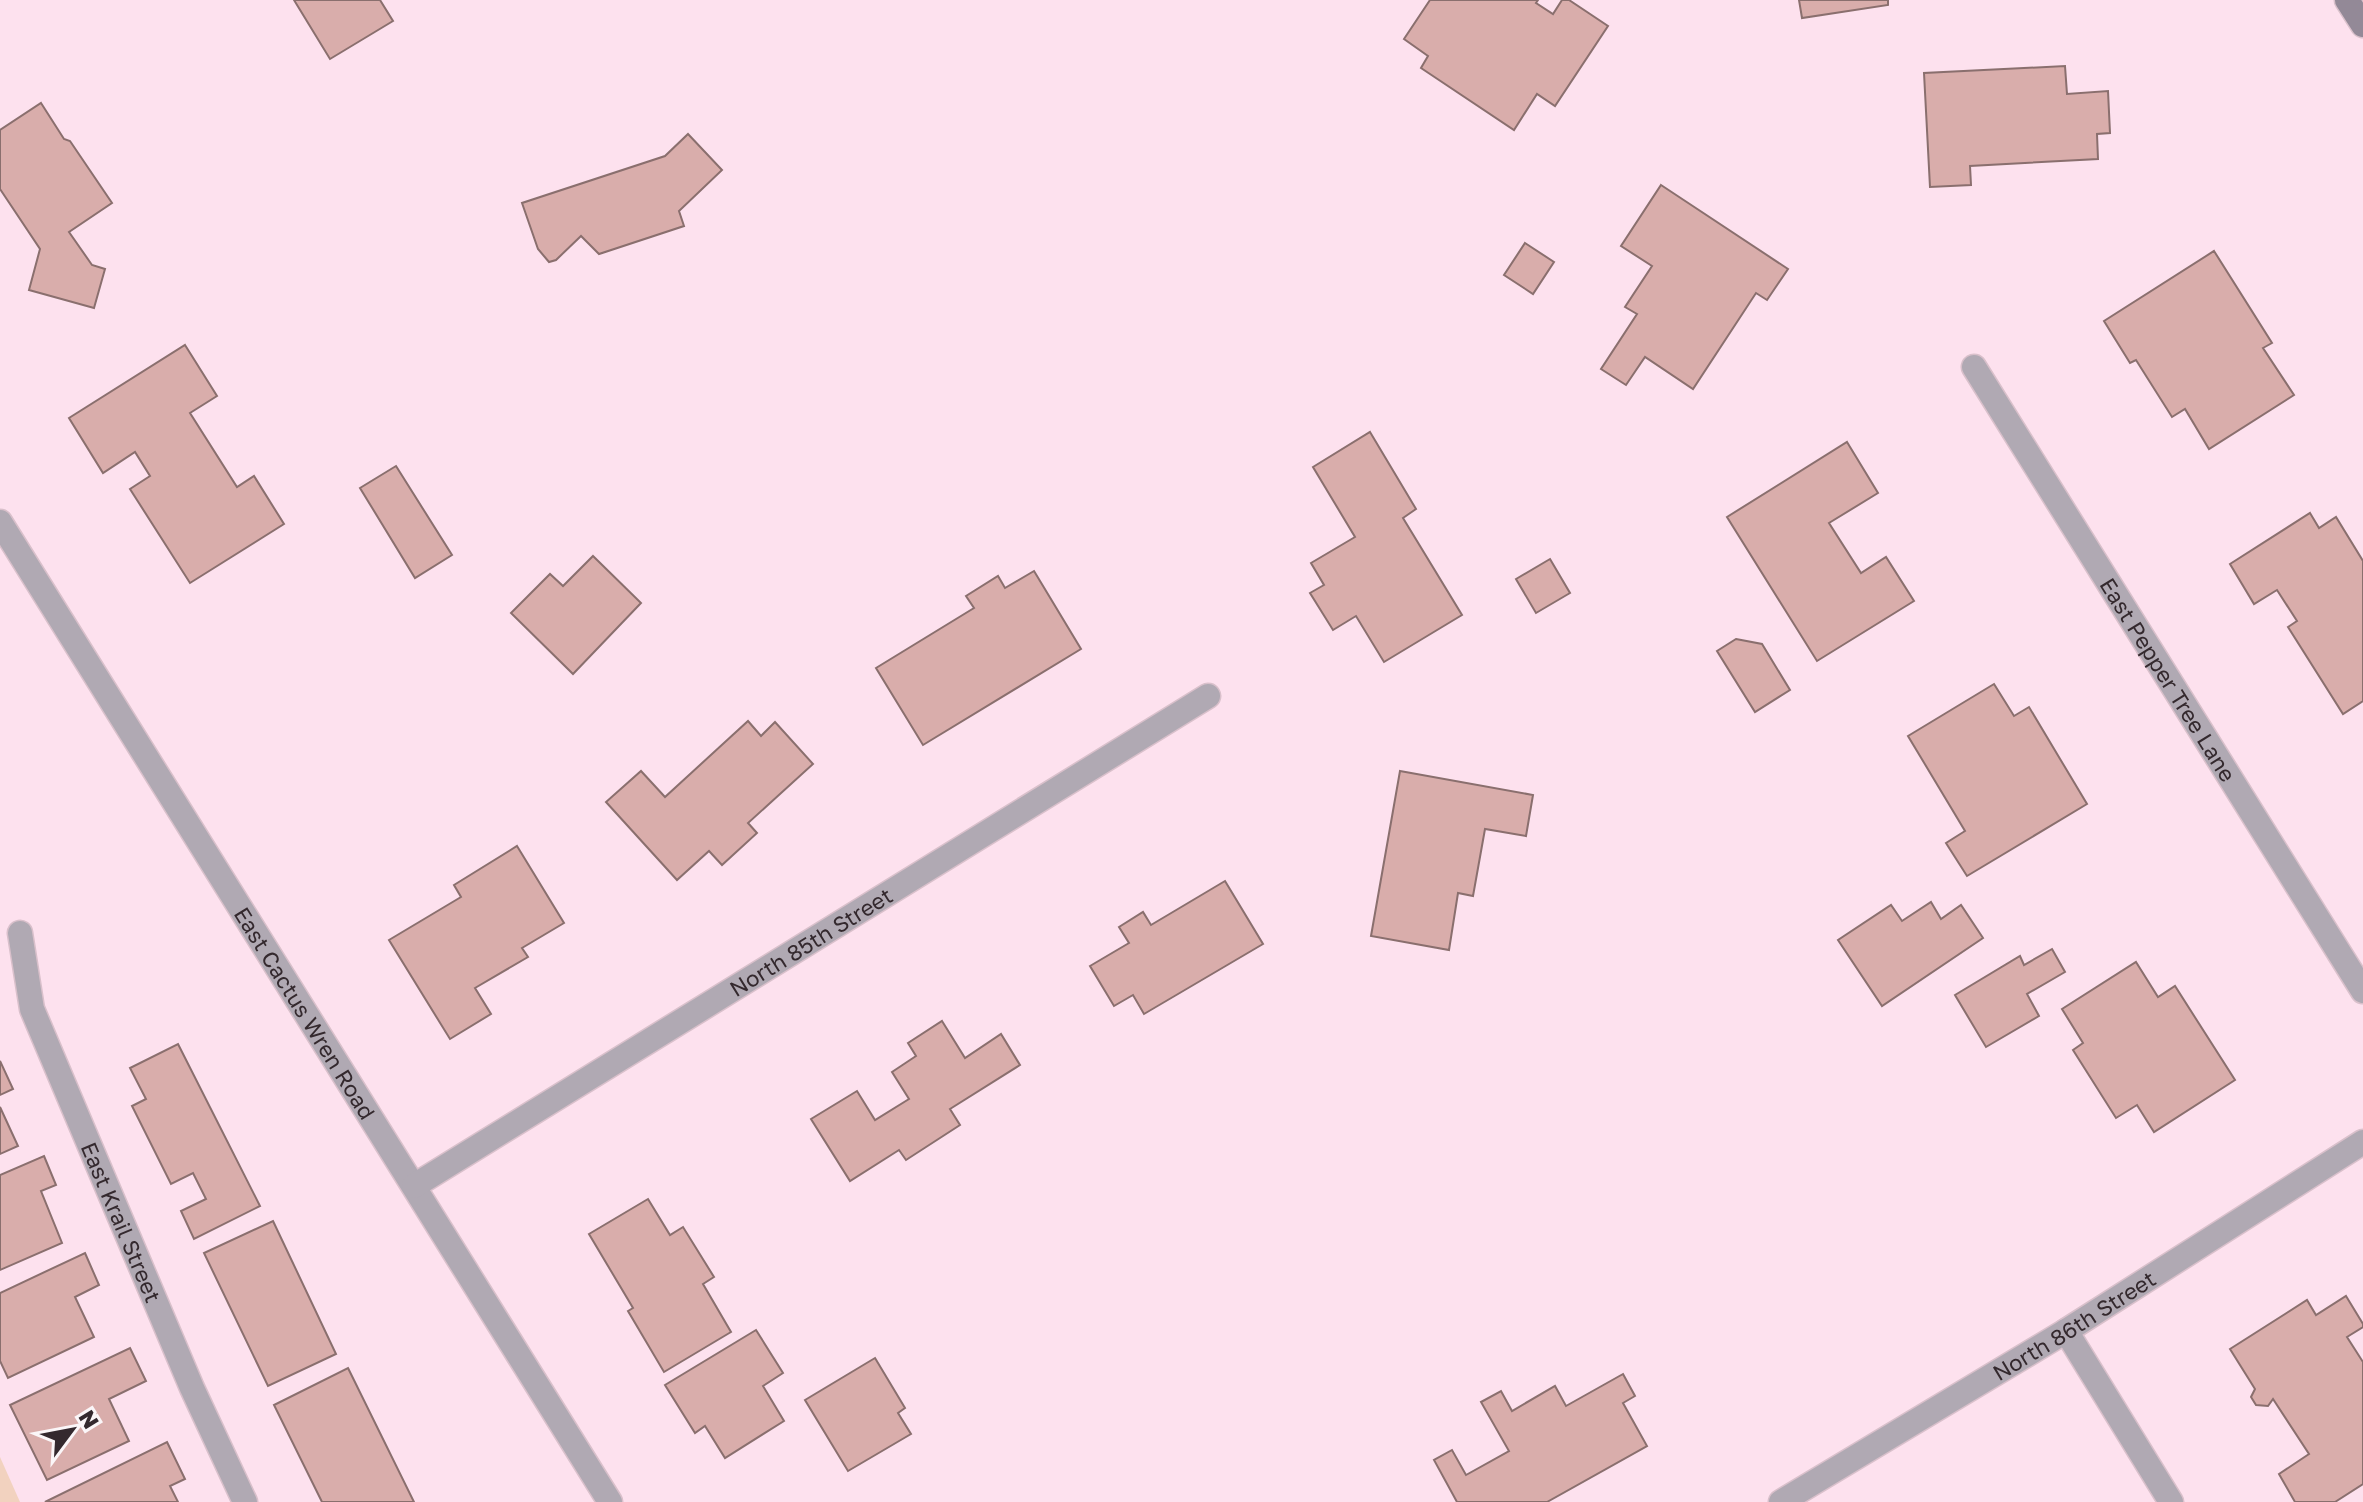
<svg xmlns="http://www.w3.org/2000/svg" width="2363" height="1502" font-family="'Golos Text',sans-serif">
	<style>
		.green { fill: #f2d2bf }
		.building { fill: #d9adab; stroke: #8a6f6e; stroke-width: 2 }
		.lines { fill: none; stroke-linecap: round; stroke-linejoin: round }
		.minor-casing { stroke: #d9c0cb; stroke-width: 27 }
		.secondary-casing { stroke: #d9c0cb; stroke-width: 27 }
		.minor { stroke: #b0a9b3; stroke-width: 24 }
		.secondary { stroke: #938997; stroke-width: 24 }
		.labels { text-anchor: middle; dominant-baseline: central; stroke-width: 6; stroke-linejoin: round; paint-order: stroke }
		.street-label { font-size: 22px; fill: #34292e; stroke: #fbf6f8 }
	</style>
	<rect width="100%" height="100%" fill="#fde1ee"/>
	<!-- green -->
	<polygon class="green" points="0,1457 20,1502 0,1502"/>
	<!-- building -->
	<g class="building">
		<polygon points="294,0 380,0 393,21 330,59"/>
		<polygon points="1430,0 1538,0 1536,3 1553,14 1562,0 1569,0 1608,26 1555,106 1537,94 1514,130 1421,68 1428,56 1404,39"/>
		<polygon points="1799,0 1888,0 1888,5 1802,18"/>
		<polygon points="2065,66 2067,94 2108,91 2110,133 2097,134 2098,159 1970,166 1971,185 1930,187 1924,73"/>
		<polygon points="41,103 64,139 70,141 112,203 69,232 92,265 105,269 94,308 29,290 40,249 0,189 0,130"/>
		<polygon points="688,134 722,170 679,211 684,226 599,254 581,236 556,260 549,262 538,249 522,203 665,156"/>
		<polygon points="1661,185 1788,269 1767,300 1756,293 1693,389 1645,357 1626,385 1601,369 1637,314 1625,307 1652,266 1621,246"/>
		<polygon points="1525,243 1554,262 1533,294 1504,275"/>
		<polygon points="2214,251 2272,343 2263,348 2294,395 2209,449 2185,409 2172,417 2136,360 2130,363 2104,321"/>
		<polygon points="185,345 217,396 190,413 237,487 254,476 284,524 190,583 130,489 150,476 135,452 103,473 69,418"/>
		<polygon points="1370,432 1416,509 1403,518 1462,615 1384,662 1356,616 1333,630 1310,593 1324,585 1311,563 1355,537 1313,467"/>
		<polygon points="1847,442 1878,493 1829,523 1861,573 1886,557 1914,601 1817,661 1727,517"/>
		<polygon points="396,466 452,555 415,578 360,488"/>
		<polygon points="2310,513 2319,528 2336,517 2363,561 2363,701 2343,714 2288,627 2297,621 2277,590 2254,604 2230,564"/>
		<polygon points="593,556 641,603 573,674 511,613 550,574 563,586"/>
		<polygon points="1550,559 1570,593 1536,613 1516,579"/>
		<polygon points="1034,571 1081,649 923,745 876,668 974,608 966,596 998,576 1005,588"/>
		<polygon points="1736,639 1762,644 1790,690 1755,712 1717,651"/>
		<polygon points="1994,684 2014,716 2029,707 2087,804 1967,876 1946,843 1965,831 1908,736"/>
		<polygon points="748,721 761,736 775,722 813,764 748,823 757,833 722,865 709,851 677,880 606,802 641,771 665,797"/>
		<polygon points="1400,771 1533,795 1526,836 1485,829 1473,896 1458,893 1449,950 1371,936"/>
		<polygon points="517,846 564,923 522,948 528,957 475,988 491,1014 450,1039 389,940 461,897 454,885"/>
		<polygon points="1225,881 1263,944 1144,1014 1133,995 1114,1006 1090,966 1129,943 1119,927 1143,912 1151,925"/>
		<polygon points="1931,902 1941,919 1961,905 1983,938 1882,1006 1838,940 1891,905 1902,921"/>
		<polygon points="2052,949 2065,972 2027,994 2039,1016 1986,1047 1955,995 2020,956 2024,965"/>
		<polygon points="2136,962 2158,997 2175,986 2235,1080 2154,1132 2137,1105 2116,1118 2073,1050 2083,1043 2062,1009"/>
		<polygon points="942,1021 965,1058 1001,1034 1020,1065 950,1109 960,1125 906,1160 899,1150 850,1181 811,1119 857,1091 875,1120 909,1099 892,1072 916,1056 908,1043"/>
		<polygon points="178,1044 260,1206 194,1239 181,1211 206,1199 193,1173 171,1184 132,1106 146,1099 130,1068"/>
		<polygon points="0,1061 13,1089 0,1095"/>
		<polygon points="0,1107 18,1146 0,1154"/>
		<polygon points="44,1156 56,1185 41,1191 62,1243 0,1270 0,1175"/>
		<polygon points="648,1199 670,1235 683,1227 714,1277 703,1284 731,1332 664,1372 628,1311 633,1308 589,1234"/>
		<polygon points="273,1221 336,1354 268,1386 204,1253"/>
		<polygon points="85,1253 99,1285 75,1297 94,1337 8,1378 0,1361 0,1293"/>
		<polygon points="2346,1296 2363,1324 2363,1327 2347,1337 2363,1362 2363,1484 2335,1502 2295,1502 2279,1474 2309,1454 2273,1399 2268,1406 2256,1405 2251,1397 2255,1389 2230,1349 2307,1300 2316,1315"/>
		<polygon points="756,1330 783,1373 763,1386 784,1421 725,1458 705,1426 695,1433 665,1385"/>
		<polygon points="130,1348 146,1381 109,1399 129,1441 47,1480 10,1405"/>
		<polygon points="875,1358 905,1408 898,1413 911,1434 848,1471 805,1400"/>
		<polygon points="348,1368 414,1502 322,1502 274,1405"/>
		<polygon points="1623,1374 1635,1396 1623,1403 1647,1446 1547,1502 1457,1502 1434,1460 1452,1450 1466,1475 1509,1451 1481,1402 1501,1391 1512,1411 1555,1386 1566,1406"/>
		<polygon points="167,1442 185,1479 170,1486 178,1502 45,1502"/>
	</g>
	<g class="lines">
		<defs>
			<g id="minor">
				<path id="s1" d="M1974,367L2363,991"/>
				<path id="s2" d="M0,522L610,1502"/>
				<path id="s3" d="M20,933L32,1009L192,1388L245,1502"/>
				<path id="s4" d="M414,1186L1208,696"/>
				<polyline points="2066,1331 2171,1502"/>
				<path id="s5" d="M1781,1502L2066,1331L2363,1142"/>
			</g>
			<polyline id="secondary" points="2347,0 2363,25"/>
		</defs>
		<!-- minor casing -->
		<use href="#minor" class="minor-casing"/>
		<!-- secondary casing -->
		<use href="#secondary" class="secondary-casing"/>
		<!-- minor -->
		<use href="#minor" class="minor"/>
		<!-- secondary -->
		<use href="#secondary" class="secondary"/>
	</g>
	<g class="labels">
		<!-- street labels -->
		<g class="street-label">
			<text stroke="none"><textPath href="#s1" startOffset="368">East Pepper Tree Lane</textPath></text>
			<text stroke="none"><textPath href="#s4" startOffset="466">North 85th Street</textPath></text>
			<text stroke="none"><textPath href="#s2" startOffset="578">East Cactus Wren Road</textPath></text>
			<text stroke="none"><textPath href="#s3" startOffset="308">East Krail Street</textPath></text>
			<text stroke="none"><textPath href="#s5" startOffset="342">North 86th Street</textPath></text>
		</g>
	</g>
	<!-- north arrow -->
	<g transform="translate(72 1430) rotate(58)" stroke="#fbf6f8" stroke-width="6" paint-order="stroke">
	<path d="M0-6L14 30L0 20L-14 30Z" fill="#34292e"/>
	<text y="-12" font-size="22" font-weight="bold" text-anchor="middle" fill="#34292e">N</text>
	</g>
</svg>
